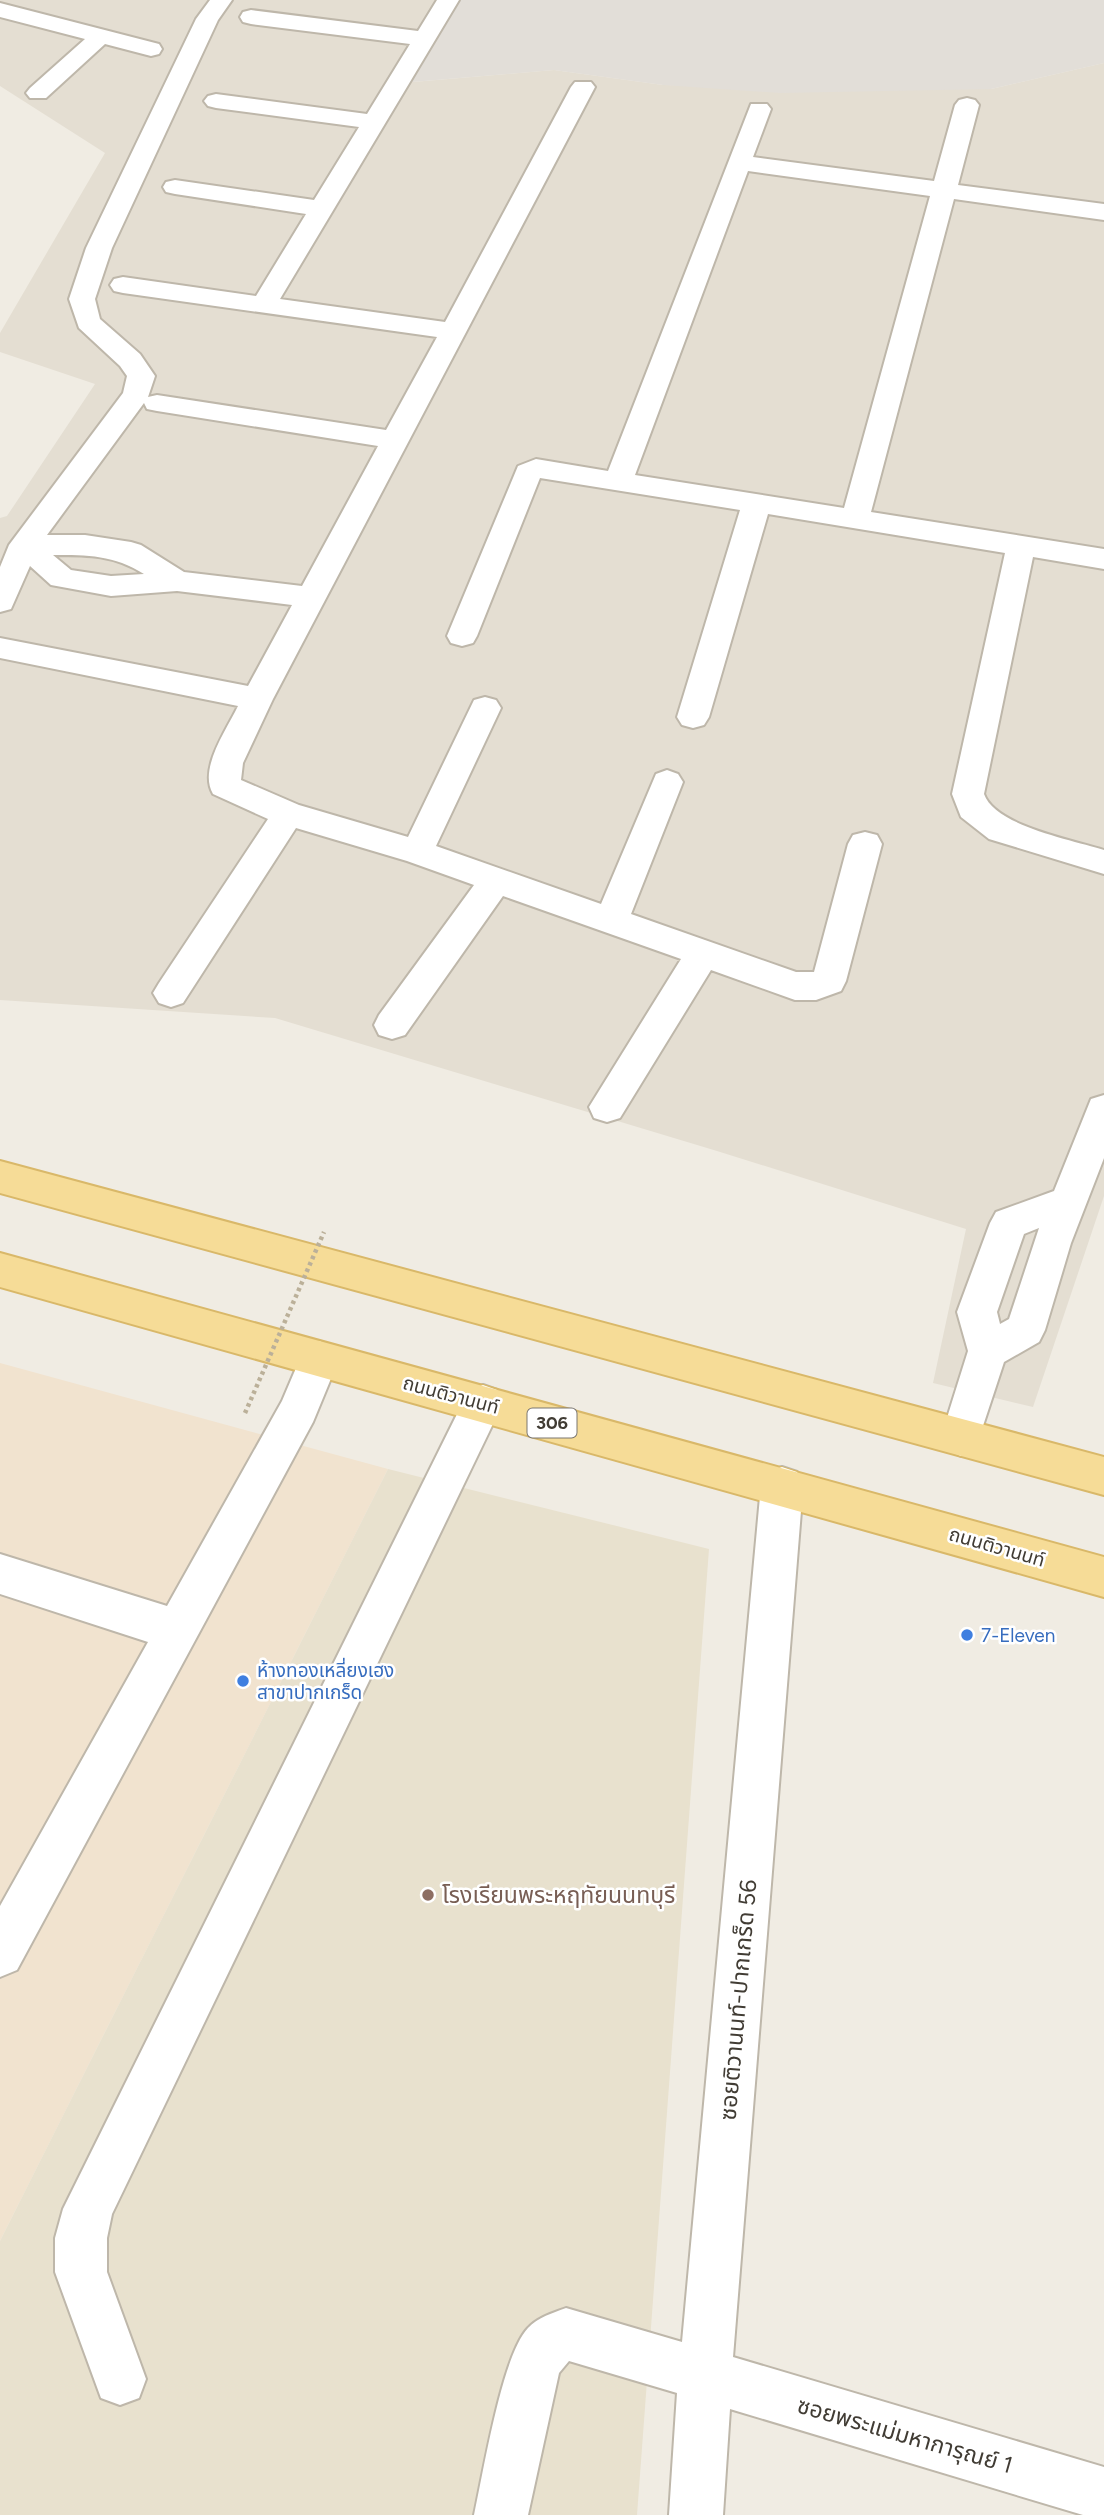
<svg xmlns="http://www.w3.org/2000/svg" width="1104" height="2515" font-family="Figtree,'Noto Sans Thai',sans-serif">
	<style>
		.residential { fill: #e4ded2 }
		.commercial { fill: #f1e3cf }
		.industrial { fill: #e2ded8 }
		.education { fill: #e8e1ce }
		.lines { fill: none; stroke-linecap: round; stroke-linejoin: round }
		.minor-casing { stroke: #beb7aa; stroke-width: 4 }
		.major-casing { stroke: #d9b869; stroke-width: 4 }
		.minor { fill: #fff; fill-rule: evenodd }
		.major { fill: #f6dc97; fill-rule: evenodd }
		.path-bridge { stroke: #bbb099; stroke-width: 4.5; stroke-dasharray: 3.5 3.5; stroke-linecap: butt }
		.shop-dot { fill: #3f7fe0; stroke: #fff; stroke-width: 2.5 }
		.education-dot { fill: #8d6e63; stroke: #fff; stroke-width: 2.5 }
		.labels { text-anchor: middle; dominant-baseline: central; stroke-width: 5; stroke-linejoin: round; paint-order: stroke }
		.shield { fill: #fff; stroke: #7a7671; stroke-width: 2 }
		.shield-label { font-size: 18px; font-weight: bold; fill: #413c34 }
		.street-label { font-size: 19px; fill: #413c34; stroke: #fff }
		.shop-label { font-size: 19px; fill: #366cbe; stroke: #fff; text-anchor: start }
		.near-education-label { font-size: 23px; fill: #785e54; stroke: #fff; text-anchor: start }
		.near-street-label { font-size: 23px; fill: #413c34; stroke: #fff }
	</style>
	<rect width="100%" height="100%" fill="#f0ece3"/>
	<!-- residential -->
	<polygon class="residential" points="0,0 455,0 413,82 554,70 663,85 991,89 1104,63 1104,1196 1033,1407 933,1383 966,1229 717,1151 275,1018 0,1000 0,518 7,516 95,384 0,352 0,333 105,153 0,86"/>
	<!-- commercial -->
	<polygon class="commercial" points="0,1363 388,1469 0,2241"/>
	<!-- industrial -->
	<polygon class="industrial" points="455,0 1104,0 1104,63 991,89 780,93 663,85 554,70 412,82"/>
	<!-- education -->
	<polygon class="education" points="388,1469 709,1549 637,2515 0,2515 0,2241"/>
	<g class="lines">
		<defs>
			<g id="minor">
				<path d="M210,0H232L218,20L112,248L95,299L100,319L140,354L155,376L148,397L157,395L386,430L437,337L123,293L114,291L110,285L114,279L123,277L256,296L306,214L175,194L166,192L163,187L166,182L175,180L314,200L359,127L216,108L208,106L204,101L208,96L216,94L367,114L410,44L251,24L243,22L240,17L243,12L251,10L418,31L437,0H459L280,299L445,322L571,87L575,82H591L595,87L273,699L243,763L241,780L299,805L408,837L474,700L485,697L496,700L501,708L436,846L601,904L656,774L667,770L678,774L683,782L631,914L796,972H814L848,844L853,835L865,832L877,835L882,844L846,981L841,991L816,1000H795L711,970L620,1118L607,1122L594,1118L589,1107L681,959L503,896L405,1035L392,1039L379,1035L374,1025L379,1015L474,885L407,861L296,828L183,1003L171,1007L159,1003L153,993L159,983L268,819L213,794C198,769 227,729 238,706L0,658V638L248,686L292,605L177,591L111,596L51,585L30,566L11,609L0,612V567L9,545L123,393L127,376L120,366L79,328L69,299L86,248L196,19ZM144,403L147,409L157,411L378,446L302,586L184,572L141,545L131,542L85,535H47ZM53,555C88,555 114,555 144,574L111,576L71,570Z"/>
				<polygon points="0,3 159,44 162,49 159,54 151,56 105,44 46,98 30,98 26,93 30,88 85,39 0,17"/>
				<path d="M967,98L975,100L979,105L958,185L1104,204V220L954,199L871,512L1104,549V569L1033,557L984,794C995,826 1073,840 1104,850V874L989,839L961,817L952,794L1005,553L768,514L709,717L704,725L693,728L682,725L677,717L740,510L540,478L477,636L473,643L462,646L451,643L447,636L518,466L536,459L608,471L751,104H767L771,109L753,157L934,181L955,105L959,100ZM748,171L930,196L844,508L635,475Z"/>
				<path d="M1104,1095V1158L1071,1243L1045,1330L1039,1342L1004,1362L975,1450L961,1456L947,1450L941,1437L968,1351L957,1312L990,1223L996,1212L1054,1191L1091,1099ZM1039,1228L1009,1319L1000,1324L997,1312L1024,1234Z"/>
				<polygon points="319,1341 333,1347 339,1359 313,1422 17,1970 0,1977 0,1906 148,1642 0,1594 0,1554 167,1606 282,1401 305,1347"/>
				<polygon points="483,1385 497,1390 503,1403 112,2214 107,2238 107,2272 146,2379 139,2398 120,2405 101,2398 55,2272 55,2238 63,2209 469,1390"/>
				<path d="M782,1467L797,1472L803,1486L733,2357L1104,2467V2515H1083L730,2409L723,2515H669L677,2393L569,2361L559,2373L528,2515H474C483,2474 502,2355 528,2328C538,2317 553,2313 566,2308L682,2342L761,1486L767,1472Z"/>
			</g>
			<g id="major">
				<polygon points="0,1161 1104,1457 1104,1495 0,1193"/>
				<polygon points="0,1253 1104,1557 1104,1597 0,1287"/>
			</g>
		</defs>
		<!-- minor casing -->
		<use href="#minor" class="minor-casing"/>
		<!-- major casing -->
		<use href="#major" class="major-casing"/>
		<!-- minor -->
		<use href="#minor" class="minor"/>
		<!-- major -->
		<use href="#major" class="major"/>
		<!-- path-bridge -->
		<polyline class="path-bridge" points="245,1413 324,1232"/>
	</g>
	<!-- markers -->
	<g class="shop-dot">
		<circle cx="967" cy="1635" r="7"/>
		<circle cx="243" cy="1681" r="7"/>
	</g>
	<circle class="education-dot" cx="428" cy="1895" r="7"/>
	<g class="labels">
		<!-- shield labels -->
		<rect class="shield" x="527.5" y="1408.5" width="49" height="29" rx="5"/>
		<g class="shield-label">
			<text x="552" y="1423">306</text>
		</g>
		<!-- street labels -->
		<g class="street-label">
			<text transform="translate(451 1395) rotate(15)">ถนนติวานนท์</text>
			<text transform="translate(997 1547) rotate(16)">ถนนติวานนท์</text>
		</g>
		<!-- shop labels -->
		<g class="shop-label">
			<text x="981" y="1635">7-Eleven</text>
			<text x="257" y="1670">ห้างทองเหลี่ยงเฮง<tspan x="257" dy="22">สาขาปากเกร็ด</tspan></text>
		</g>
		<!-- near-education labels -->
		<g class="near-education-label">
			<text x="442" y="1895">โรงเรียนพระหฤทัยนนทบุรี</text>
		</g>
		<!-- near-street labels -->
		<g class="near-street-label">
			<text transform="translate(738 2000) rotate(-85)">ซอยติวานนท์-ปากเกร็ด 56</text>
			<text transform="translate(905 2435) rotate(16)">ซอยพระแม่มหาการุณย์ 1</text>
		</g>
	</g>
</svg>
